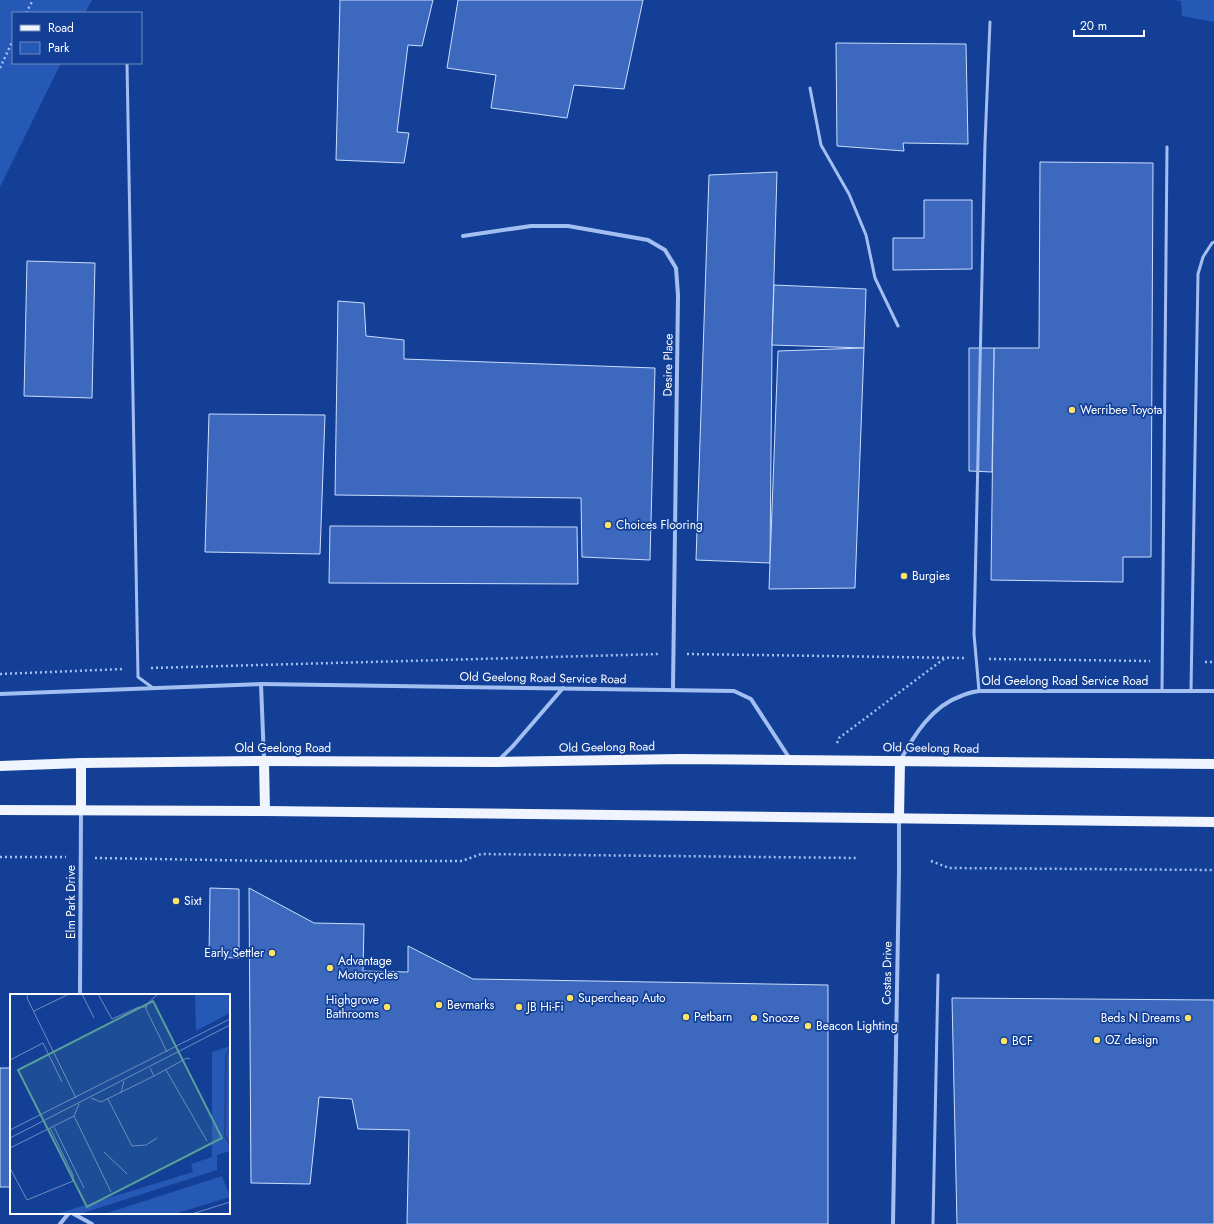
<svg xmlns="http://www.w3.org/2000/svg" width="1214" height="1224" font-family="Jost,sans-serif">
	<style>
		.green { fill: #2658b5 }
		.building { fill: #3c69be; stroke: #cbddfd }
		.lines { fill: none; stroke-linecap: round; stroke-linejoin: round }
		.path { stroke: #a3bff2; stroke-width: 2.5; stroke-dasharray: 2 3; stroke-linecap: butt }
		.service { stroke: #a3bff2; stroke-width: 3 }
		.minor { stroke: #a3bff2; stroke-width: 4 }
		.primary { stroke: #eff4ff; stroke-width: 10 }
		.poi-dot { fill: #ffe265; stroke: #133f96; stroke-width: 1.5 }
		.labels { text-anchor: middle; dominant-baseline: central; stroke-width: 3.5; stroke-linejoin: round; paint-order: stroke }
		.street-label { font-size: 12px; fill: #fff; stroke: #133f96 }
		.poi-label { font-size: 12px; fill: #fff; stroke: #133f96; text-anchor: start }
		.inset-river { fill: none; stroke: #264688; stroke-width: 2 }
		.inset-road { fill: none; stroke: #718cc0; stroke-width: 1 }
		.view { fill: #579f9a; fill-opacity: 0.15; stroke: #579f9a; stroke-width: 2 }
		.inset-edge { fill: none; stroke: #fff; stroke-width: 2 }
	</style>
	<rect width="100%" height="100%" fill="#133f96"/>
	<!-- green -->
	<g class="green">
		<polygon points="0,0 92,0 85,13 13,13 13,63 61,63 0,187"/>
		<polygon points="1172,0 1214,0 1214,22 1182,16 1181,1"/>
	</g>
	<!-- building -->
	<g class="building">
		<polygon points="340,0 433,0 422,46 408,45 397,132 409,133 404,163 336,160"/>
		<polygon points="458,0 643,0 624,89 574,85 567,118 491,108 496,75 447,68"/>
		<polygon points="836,43 966,44 968,144 903,143 904,151 837,146"/>
		<polygon points="1040,162 1153,163 1151,557 1123,557 1123,582 991,580 994,348 1039,348"/>
		<polygon points="777,172 772,345 770,563 696,560 709,175"/>
		<polygon points="924,200 972,200 972,269 893,270 893,238 924,238"/>
		<polygon points="27,261 95,263 92,398 24,396"/>
		<polygon points="774,285 866,289 864,348 772,345"/>
		<polygon points="338,301 364,303 366,336 404,340 404,359 655,368 650,560 582,557 581,498 335,495"/>
		<polygon points="864,348 855,588 769,589 778,351"/>
		<polygon points="969,348 994,348 992,472 969,471"/>
		<polygon points="209,414 325,415 320,554 205,552"/>
		<polygon points="330,526 577,527 578,584 329,583"/>
		<polygon points="210,888 239,889 239,958 209,957"/>
		<polygon points="249,888 314,923 364,924 363,971 408,972 408,946 473,979 828,985 828,1224 407,1224 409,1130 358,1129 352,1099 319,1097 310,1184 251,1183"/>
		<polygon points="952,998 1214,1000 1214,1224 957,1224"/>
		<rect x="0" y="1068" width="11" height="119"/>
	</g>
	<g class="lines">
		<!-- path -->
		<g class="path">
			<polyline points="26,13 33,0"/>
			<polyline points="0,68 13,40"/>
			<polyline points="687,654 964,658"/>
			<polyline points="989,659 1150,661"/>
			<polyline points="1205,662 1214,662"/>
			<polyline points="151,668 660,654"/>
			<polyline points="0,674 124,669"/>
			<polyline points="837,743 839,738 945,658"/>
			<polyline points="0,857 66,857"/>
			<polyline points="95,858 273,861 462,861 481,854 857,858"/>
			<polyline points="931,861 949,868 1214,870"/>
		</g>
		<!-- service -->
		<g class="service">
			<polyline points="127,63 138,677 153,688"/>
			<polyline points="810,88 821,145 849,194 866,235 875,278 898,326"/>
			<polyline points="979,691 974,634 985,143 990,22"/>
			<polyline points="1162,691 1167,147"/>
			<polyline points="1191,691 1198,274 1203,257 1212,243 1214,242"/>
			<polyline points="933,1224 938,975"/>
		</g>
		<!-- minor -->
		<g class="minor">
			<polyline points="463,236 531,226 568,226 648,240 665,250 676,268 678,295 673,689"/>
			<polyline points="261,684 734,691 751,699 790,759"/>
			<polyline points="0,694 261,684 264,760"/>
			<polyline points="499,760 513,746 563,688"/>
			<path d="M900,761C914,735 932,706 961,696C967,693 973,692 979,691H1214"/>
			<polyline points="80,995 81,811"/>
			<polyline points="72,1213 92,1224"/>
			<polyline points="60,1224 69,1213"/>
			<polyline points="893,1224 899,872 899,818"/>
		</g>
		<!-- primary -->
		<g class="primary">
			<polyline points="264,761 265,811"/>
			<polyline points="81,763 81,810"/>
			<polyline points="0,766 81,763 264,761 497,762 680,759 1214,764"/>
			<polyline points="0,810 265,811 1214,822"/>
			<polyline points="899,818 900,761"/>
		</g>
	</g>
	<!-- markers -->
	<g class="poi-dot">
		<circle cx="1072" cy="410" r="4"/>
		<circle cx="608" cy="525" r="4"/>
		<circle cx="904" cy="576" r="4"/>
		<circle cx="176" cy="901" r="4"/>
		<circle cx="272" cy="953" r="4"/>
		<circle cx="330" cy="968" r="4"/>
		<circle cx="570" cy="998" r="4"/>
		<circle cx="439" cy="1005" r="4"/>
		<circle cx="387" cy="1007" r="4"/>
		<circle cx="519" cy="1007" r="4"/>
		<circle cx="686" cy="1017" r="4"/>
		<circle cx="754" cy="1018" r="4"/>
		<circle cx="1188" cy="1018" r="4"/>
		<circle cx="808" cy="1026" r="4"/>
		<circle cx="1097" cy="1040" r="4"/>
		<circle cx="1004" cy="1041" r="4"/>
	</g>
	<g class="labels">
		<!-- street labels -->
		<g class="street-label">
			<text transform="translate(668 365) rotate(-89)">Desire Place</text>
			<text transform="translate(543 678) rotate(1)">Old Geelong Road Service Road</text>
			<text x="1065" y="681">Old Geelong Road Service Road</text>
			<text transform="translate(607 747) rotate(-1)">Old Geelong Road</text>
			<text x="283" y="748">Old Geelong Road</text>
			<text transform="translate(931 748) rotate(1)">Old Geelong Road</text>
			<text transform="translate(71 902) rotate(-90)">Elm Park Drive</text>
			<text transform="translate(887 973) rotate(-89)">Costas Drive</text>
		</g>
		<!-- poi labels -->
		<g class="poi-label">
			<text x="1080" y="410">Werribee Toyota</text>
			<text x="616" y="525">Choices Flooring</text>
			<text x="912" y="576">Burgies</text>
			<text x="184" y="901">Sixt</text>
			<text x="264" y="953" text-anchor="end">Early Settler</text>
			<text x="338" y="961">Advantage<tspan x="338" dy="14">Motorcycles</tspan></text>
			<text x="578" y="998">Supercheap Auto</text>
			<text x="379" y="1000" text-anchor="end">Highgrove<tspan x="379" dy="14">Bathrooms</tspan></text>
			<text x="447" y="1005">Bevmarks</text>
			<text x="527" y="1007">JB Hi-Fi</text>
			<text x="694" y="1017">Petbarn</text>
			<text x="762" y="1018">Snooze</text>
			<text x="1180" y="1018" text-anchor="end">Beds N Dreams</text>
			<text x="816" y="1026">Beacon Lighting</text>
			<text x="1105" y="1040">OZ design</text>
			<text x="1012" y="1041">BCF</text>
		</g>
	</g>
	<!-- overview -->
	<g transform="translate(10 994)">
		<rect width="220" height="220" fill="#133f96"/>
		<path d="M185,0H220V19L186,37ZM220,52V157L207,161V176L70,220H46L183,178L181,170L202,163V58ZM212,182L220,203L164,220H94Z" fill="#2658b5"/>
		<path class="inset-river" d="M220,54L216,61L215,142L220,151"/>
		<path class="inset-road" d="M18,0L17,4L66,104M72,0L84,24M88,0L102,25L129,13H136M148,0L137,10L136,15L157,58M24,17L59,0M0,66L33,49L52,88M140,74L144,82L177,64L180,65M156,76L197,147M111,99L114,87M81,104L91,108L144,82M98,105L122,152L136,151L147,144M64,122L101,198M44,133L74,194M0,136L220,25M0,144L220,31M0,154L64,122L69,110M94,158L117,180M0,174L17,206L63,187V181L40,134M182,220L220,208"/>
		<path class="view" d="M143,7L212,144L77,213L8,76Z"/>
		<rect width="220" height="220" class="inset-edge"/>
	</g>
	<!-- legend -->
	<rect x="12" y="12" width="130" height="52" fill="#133f96" stroke="#718cc0"/>
	<rect x="20" y="25" width="20" height="6" fill="#eff4ff" stroke="#718cc0"/>
	<text x="48" y="32" font-size="12" fill="#ffffff">Road</text>
	<rect x="20" y="42" width="20" height="12" fill="#2658b5" stroke="#718cc0"/>
	<text x="48" y="52" font-size="12" fill="#ffffff">Park</text>
	<!-- scale -->
	<path d="M1074 30v6h70v-6" fill="none" stroke="#ffffff" stroke-width="2"/>
	<text x="1080" y="30" font-size="12" fill="#ffffff" stroke="#133f96" stroke-width="3" paint-order="stroke">20 m</text>
</svg>
